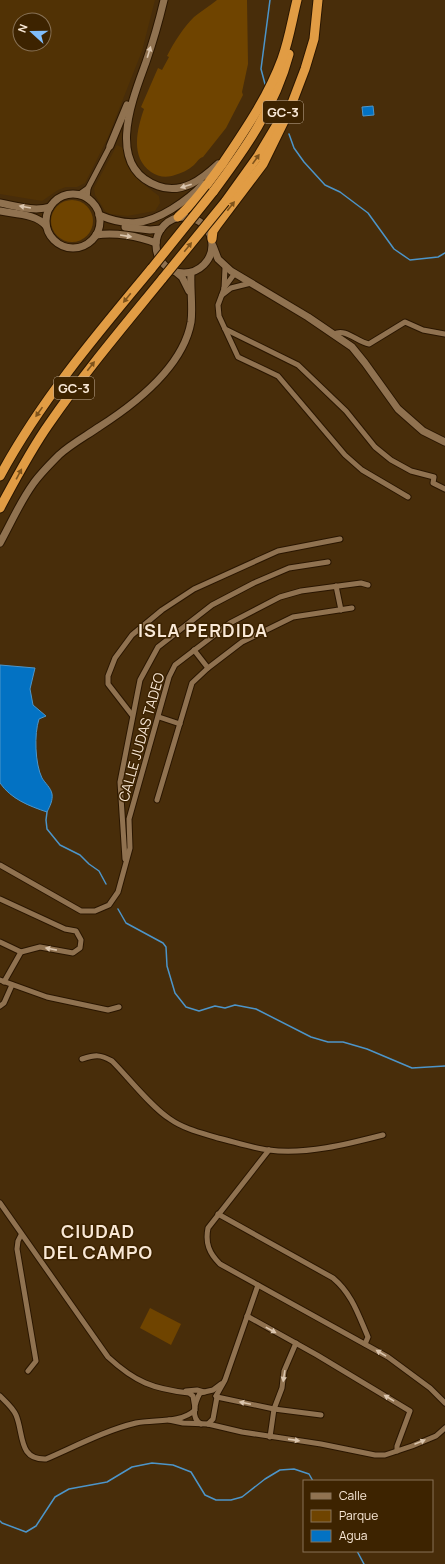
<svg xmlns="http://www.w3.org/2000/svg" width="445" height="1564" font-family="Manrope,sans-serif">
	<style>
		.built { fill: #513205; fill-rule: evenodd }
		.green { fill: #6f4400 }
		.water { fill: #0372c3; stroke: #4d95c9 }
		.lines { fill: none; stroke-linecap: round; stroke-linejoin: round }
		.stream { stroke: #4d95c9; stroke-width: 1.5 }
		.street-casing { stroke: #2a1600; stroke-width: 7 }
		.secondary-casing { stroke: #2a1600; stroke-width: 9 }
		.highway-casing { stroke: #2a1600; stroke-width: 11 }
		.street { stroke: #907250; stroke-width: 5 }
		.secondary { stroke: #907250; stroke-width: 7 }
		.highway { stroke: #e19c44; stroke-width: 9 }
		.highway-bridge-casing { stroke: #2a1600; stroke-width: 11; stroke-linecap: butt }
		.highway-bridge { stroke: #e19c44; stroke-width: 9 }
		.oneway { fill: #dac5ae }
		.oneway2 { fill: #7f531b }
		.labels { text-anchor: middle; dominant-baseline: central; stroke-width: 3; stroke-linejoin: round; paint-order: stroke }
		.shield { fill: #3d2300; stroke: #c1ad96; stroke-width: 1 }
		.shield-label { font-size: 13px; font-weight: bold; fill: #f9e8d6 }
		.street-label { font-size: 14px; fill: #f9e8d6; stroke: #3d2300 }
		.district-label { font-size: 18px; font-weight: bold; letter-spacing: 1px; fill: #f9e8d6; stroke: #3d2300 }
	</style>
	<rect width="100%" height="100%" fill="#482d0a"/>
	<!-- built -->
	<g class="built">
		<path d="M0,0H155L142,51L108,137L85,183L77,187H66L58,190L42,201L0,194ZM20,20H44V44H20Z"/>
		<polygon points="117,145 123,148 129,167 134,175 143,184 159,196 160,203 155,211 127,216 111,214 106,212 95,195 94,188"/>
	</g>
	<!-- green -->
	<g class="green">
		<path d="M217,0H247L248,64L242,92L243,95L226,128L203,157C199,158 197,162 194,165C188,170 182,173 175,175C167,178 158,177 151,172C130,157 137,129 144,109L141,107L158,68L162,70L169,57L167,56C174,42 183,28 194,17C201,11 210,6 217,0Z"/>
		<circle cx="72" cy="221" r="21"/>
		<polygon points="150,1308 181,1324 171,1345 140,1328"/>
	</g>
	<!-- water -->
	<g class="water">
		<polygon points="373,106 374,115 363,116 362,107"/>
		<path d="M0,665L35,668L30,689L33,705L46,716L39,719C34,734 35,764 42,778C45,783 51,788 52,794C53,800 50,806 47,812C29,806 11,799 0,783Z"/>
	</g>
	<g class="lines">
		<!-- stream -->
		<g class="stream">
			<polyline points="265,84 261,69 270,0"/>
			<polyline points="289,134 294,148 304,162 325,185 340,192 368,213 394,249 410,260 438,257 445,253"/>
			<polyline points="47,812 46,820 47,829 60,845 80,855 89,864 99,871 106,884"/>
			<polyline points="118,909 126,923 163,943 166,947 167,966 175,993 186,1007 199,1011 215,1006 225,1008 235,1005 256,1009 311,1037 328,1042 343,1042 367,1049 412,1068 445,1066"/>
			<polyline points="0,1521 2,1523 26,1532 36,1526 55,1497 69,1489 107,1482 132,1467 152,1463 173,1465 191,1472 205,1495 216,1500 231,1500 242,1497 265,1479 280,1470 294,1469 309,1474 313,1481"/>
			<polyline points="357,1551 364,1564"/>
		</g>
		<defs>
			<g id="street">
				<polyline points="78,195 88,188"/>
				<polyline points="87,199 88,188 110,146"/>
				<polyline points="225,268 224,289 218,305 219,316 238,357 278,376 345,455 362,470 408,497"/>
				<polyline points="224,288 235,273"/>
				<polyline points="222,295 231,288 251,283"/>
				<polyline points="225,329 298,365 346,411 375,447 391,460 411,471 434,477 433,483 445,489"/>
				<path d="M334,334C346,328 357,342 369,344L405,322L423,330L445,334"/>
				<polyline points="336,586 341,610"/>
				<polyline points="194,650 208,668"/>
				<polyline points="132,715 108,684 108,676 115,658 132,635 162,610 194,589 278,551 340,539"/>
				<polyline points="159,717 180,724"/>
				<polyline points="157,800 192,683 208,668 242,642 293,617 352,608"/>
				<polyline points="125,859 120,782 140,680 158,647 212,605 254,583 289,568 328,562"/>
				<polyline points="0,865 81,911 95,911 109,905 118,892 130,848 129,819 169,677 175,665 230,623 280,597 301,591 361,583 368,585"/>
				<polyline points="0,899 65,929 76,931 81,940 80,948 73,953 40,947 21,952 4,982"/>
				<polyline points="0,942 21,952"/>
				<polyline points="0,980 47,997 108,1010 119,1007"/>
				<polyline points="0,1006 4,1003 12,985"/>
				<path d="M82,1059C95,1055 100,1054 112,1061C129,1078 151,1107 170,1119C184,1129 202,1133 218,1138C235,1142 252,1148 269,1150C305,1155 348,1144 383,1135"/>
				<path d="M269,1150L208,1228C205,1243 209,1253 220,1264L388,1357L430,1388L445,1403"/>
				<path d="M0,1203L108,1357C135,1382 153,1389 189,1393L193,1396L195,1408"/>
				<path d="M218,1214L333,1278C352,1294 358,1314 368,1337L365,1344"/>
				<polyline points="21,1235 18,1241 17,1249 36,1361 28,1371"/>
				<polyline points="247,1316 317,1355 410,1411 397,1446 397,1451"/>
				<polyline points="186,1391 197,1390 204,1392"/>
				<path d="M0,1396C6,1402 13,1408 16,1415C24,1434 18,1460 46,1459C74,1447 106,1430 136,1423C155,1419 180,1424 195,1410"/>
				<polyline points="216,1396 225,1380 258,1285"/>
				<polyline points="217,1397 274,1409 321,1415"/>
				<polyline points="169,1420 183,1423 208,1424 242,1432 321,1444 375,1455 385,1455 412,1446 436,1436 445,1428"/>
				<path d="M201,1424C190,1418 195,1402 200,1393L213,1390L221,1384"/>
				<polyline points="208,1424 213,1419 217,1397 216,1396"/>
				<polyline points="270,1437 274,1409 282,1388 284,1371 296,1343"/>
			</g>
			<g id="secondary">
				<path d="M164,0C159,21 153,42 146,62C133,98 104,167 158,186C182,195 202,179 218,164"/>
				<polyline points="110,146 127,105"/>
				<circle cx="73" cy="221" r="27"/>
				<path d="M0,203C16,206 34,212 50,207"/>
				<path d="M0,211C15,214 37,214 46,226"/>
				<path d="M99,215C127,227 146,225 172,209C183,202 194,194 203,184"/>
				<circle cx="184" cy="245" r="28"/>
				<polyline points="125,227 150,230 161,229"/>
				<path d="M96,235C115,232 138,236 156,243"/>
				<polyline points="213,246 218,259 231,271 308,317 352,347 365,363 398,409 423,431 445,442"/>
				<polyline points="176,272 182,277 189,291"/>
				<path d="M0,543C11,523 20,502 33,484C40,474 50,464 59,455C71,444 86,436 99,427C135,404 183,367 191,322C193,307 190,288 191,273"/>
			</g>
			<g id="highway">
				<path d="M213,192C245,149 275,107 289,54"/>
				<polyline points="225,202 258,156 276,126"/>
				<path d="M178,217C195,202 209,182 223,163C245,130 268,97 282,59C289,40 292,20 297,0"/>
				<polyline points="212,239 213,231 217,225 263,164 289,111 305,69 314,39 318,0"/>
				<path d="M0,476C41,400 97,334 152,268"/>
				<path d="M0,508C15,480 30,451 49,424C84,373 124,326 163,278"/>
			</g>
		</defs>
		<!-- street casing -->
		<use href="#street" class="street-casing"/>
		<!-- secondary casing -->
		<use href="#secondary" class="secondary-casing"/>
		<!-- highway casing -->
		<use href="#highway" class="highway-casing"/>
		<!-- street -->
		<use href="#street" class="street"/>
		<!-- secondary -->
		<use href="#secondary" class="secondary"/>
		<!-- highway -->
		<use href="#highway" class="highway"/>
		<defs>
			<g id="highway-bridge">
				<polyline points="152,268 213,192"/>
				<polyline points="163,278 225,202"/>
			</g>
		</defs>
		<!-- highway-bridge casing -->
		<use href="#highway-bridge" class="highway-bridge-casing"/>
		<!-- highway-bridge -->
		<use href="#highway-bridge" class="highway-bridge"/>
	</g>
	<!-- one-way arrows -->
	<defs><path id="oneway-solid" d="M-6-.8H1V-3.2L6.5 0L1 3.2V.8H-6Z"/></defs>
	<g class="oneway">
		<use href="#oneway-solid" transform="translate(149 52) rotate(-73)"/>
		<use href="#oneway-solid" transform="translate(186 186) rotate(162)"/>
		<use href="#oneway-solid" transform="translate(25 207) rotate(-170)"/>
		<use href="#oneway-solid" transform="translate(126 236) rotate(9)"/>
		<use href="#oneway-solid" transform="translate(51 949) rotate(-169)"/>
		<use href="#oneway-solid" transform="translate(271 1330) rotate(29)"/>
		<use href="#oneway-solid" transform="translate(381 1353) rotate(-149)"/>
		<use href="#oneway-solid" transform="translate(284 1376) rotate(99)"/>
		<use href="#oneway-solid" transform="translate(389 1398) rotate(-149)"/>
		<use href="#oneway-solid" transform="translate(245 1403) rotate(-168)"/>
		<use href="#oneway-solid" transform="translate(294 1440) rotate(8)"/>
		<use href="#oneway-solid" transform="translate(420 1442) rotate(-22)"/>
	</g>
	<g class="oneway2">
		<use href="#oneway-solid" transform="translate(256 159) rotate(-55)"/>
		<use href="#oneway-solid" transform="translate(231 206) rotate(-52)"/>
		<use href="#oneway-solid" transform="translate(188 247) rotate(-51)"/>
		<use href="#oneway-solid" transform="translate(127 298) rotate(129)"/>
		<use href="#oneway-solid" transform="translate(91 366) rotate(-52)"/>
		<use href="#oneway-solid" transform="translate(39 412) rotate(125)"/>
		<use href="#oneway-solid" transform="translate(19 474) rotate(-62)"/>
	</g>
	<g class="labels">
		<!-- shield labels -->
		<g class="shield">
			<rect x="263" y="101" width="40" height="22" rx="3"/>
			<rect x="54" y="377" width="40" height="22" rx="3"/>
		</g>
		<g class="shield-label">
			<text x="283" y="112">GC-3</text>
			<text x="74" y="388">GC-3</text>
		</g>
		<!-- street labels -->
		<g class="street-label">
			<text transform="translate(141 737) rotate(-74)">CALLE JUDAS TADEO</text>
		</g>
		<!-- district labels -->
		<g class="district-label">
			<text x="203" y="630">ISLA PERDIDA</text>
			<text x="98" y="1231">CIUDAD<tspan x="98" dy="21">DEL CAMPO</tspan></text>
		</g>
	</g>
	<!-- legend -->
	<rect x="303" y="1480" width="130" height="72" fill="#3d2300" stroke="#887256"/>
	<rect x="311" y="1493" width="20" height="6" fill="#907250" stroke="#887256"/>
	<text x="339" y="1500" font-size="12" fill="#f9e8d6">Calle</text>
	<rect x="311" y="1510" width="20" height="12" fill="#6f4400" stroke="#887256"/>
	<text x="339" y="1520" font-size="12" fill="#f9e8d6">Parque</text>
	<rect x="311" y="1530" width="20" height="12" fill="#0372c3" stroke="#887256"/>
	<text x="339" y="1540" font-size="12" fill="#f9e8d6">Agua</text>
	<!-- north arrow -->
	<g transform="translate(32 32) rotate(291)"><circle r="19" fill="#3d2300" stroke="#887256"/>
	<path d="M0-3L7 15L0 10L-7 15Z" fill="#80bdfa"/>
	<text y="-6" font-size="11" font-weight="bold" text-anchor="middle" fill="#f9e8d6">N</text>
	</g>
</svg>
